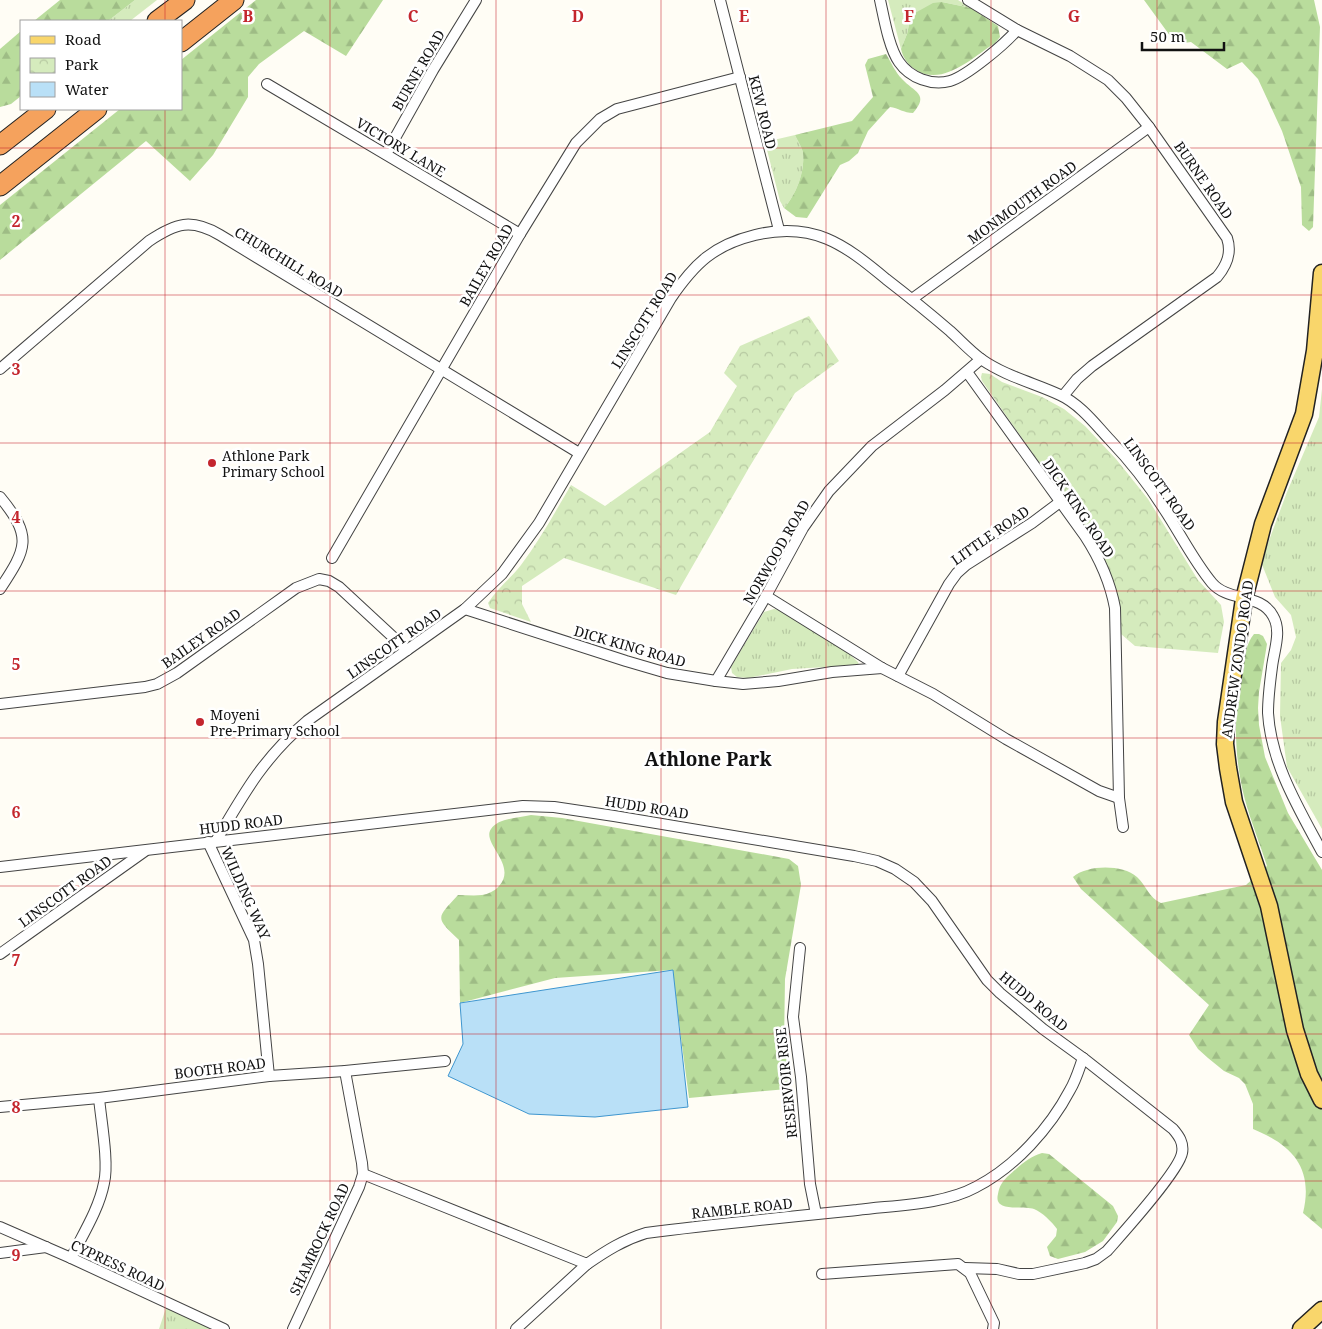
<svg xmlns="http://www.w3.org/2000/svg" width="1322" height="1329" font-family="'Noto Serif',serif">
	<style>
		.grass { fill: url(#grass-tufts) }
		.forest { fill: url(#forest-firs) }
		.park { fill: url(#park-crowns) }
		.water { fill: #b9e0f7; stroke: #3f96cf }
		.lines { fill: none; stroke-linecap: round; stroke-linejoin: round }
		.street-casing { stroke: #444; stroke-width: 12 }
		.primary-casing { stroke: #222; stroke-width: 19 }
		.highway-casing { stroke: #222; stroke-width: 21 }
		.street { stroke: #fff; stroke-width: 10 }
		.primary { stroke: #f9d66b; stroke-width: 16 }
		.highway { stroke: #f5a25d; stroke-width: 19 }
		.grid { fill: none; stroke: #c4262e; stroke-width: 1; stroke-opacity: 0.55 }
		.poi-dot { fill: #c4262e; stroke: #fff; stroke-width: 2 }
		.labels { text-anchor: middle; dominant-baseline: central; stroke-width: 5; stroke-linejoin: round; paint-order: stroke }
		.street-label { font-size: 14px; fill: #111; stroke: #fff }
		.poi-label { font-size: 14px; fill: #111; stroke: #fff; text-anchor: start }
		.district-label { font-size: 19px; font-weight: bold; fill: #111; stroke: #fff }
		.grid-label { font-size: 16px; text-anchor: middle; font-weight: bold; fill: #c4262e; stroke: #fff; stroke-width: 5; stroke-linejoin: round; paint-order: stroke }
	</style>
	<defs>
		<pattern id="grass-tufts" width="24" height="20" patternUnits="userSpaceOnUse" patternTransform="scale(1.25)"><rect width="24" height="20" fill="#d5ebbd"/><path d="M3 7l-1-3M5 7V3M7 7l1-3M15 17l-1-3M17 17v-4M19 17l1-3" fill="none" stroke="#b6c8a1"/></pattern>
		<pattern id="forest-firs" width="22" height="20" patternUnits="userSpaceOnUse" patternTransform="scale(1.25)"><rect width="22" height="20" fill="#b9dc9c"/><path d="M5 1l3.5 6h-7zM16 11l3.5 6h-7z" fill="#9ebc85"/></pattern>
		<pattern id="park-crowns" width="20" height="18" patternUnits="userSpaceOnUse" patternTransform="scale(1.25)"><rect width="20" height="18" fill="#d5ebbd"/><path d="M2 6a3 3 0 1 1 6 0M12 15a3 3 0 1 1 6 0" fill="none" stroke="#b6c8a1"/></pattern>
	</defs>
	<rect width="100%" height="100%" fill="#fffdf5"/>
	<!-- grass -->
	<g class="grass">
		<polygon points="135,0 157,0 130,21 108,21"/>
		<polygon points="888,0 958,0 971,8 942,2 910,20 907,34 901,49"/>
		<path d="M795,135C797,140 802,147 803,153C805,172 796,195 784,208L780,201L765,142Z"/>
		<polygon points="1322,389 1322,829 1287,767 1280,716 1281,663 1291,650 1296,637 1291,615 1275,597 1261,562 1287,492 1319,417"/>
		<polygon points="774,609 780,610 842,647 858,662 859,665 792,669 748,678 737,677 732,673 731,667 764,612"/>
		<polygon points="166,1308 212,1329 159,1329"/>
	</g>
	<!-- forest -->
	<g class="forest">
		<polygon points="60,0 135,0 108,21 34,21"/>
		<polygon points="256,0 383,0 346,56 304,31 259,64 248,77 248,97 213,155 190,181 146,141 0,260 0,205 120,109 181,109 181,60"/>
		<polygon points="1144,0 1314,0 1320,27 1313,227 1309,231 1302,225 1301,187 1282,131 1258,79 1242,62 1227,69 1191,42 1176,44"/>
		<path d="M942,2L971,8L998,26L1000,37L995,43C973,57 943,87 916,70C908,65 903,58 901,49L907,34L910,20L915,13L933,3Z"/>
		<polygon points="21,31 21,96 11,104 0,107 0,49"/>
		<path d="M886,54C891,62 895,72 902,79C914,92 930,94 913,113C904,113 898,108 890,107L887,110L868,131L858,153L849,161L840,165L807,218L796,217L784,208C796,195 805,172 803,153C802,147 797,140 795,135L852,121L873,97L865,65L868,59Z"/>
		<path d="M1254,634H1259L1263,636L1267,644L1259,692L1258,708L1259,725L1265,757L1288,813L1322,870V1229L1303,1213C1314,1168 1292,1145 1253,1129V1104L1245,1084L1239,1078L1224,1071L1208,1058L1198,1049L1189,1035L1209,1005L1081,889L1073,877C1087,865 1122,864 1137,877C1146,885 1149,898 1161,903L1246,885L1267,866C1260,844 1251,822 1245,800C1234,758 1233,712 1242,670C1244,659 1246,643 1254,634Z"/>
		<path d="M531,815L562,818L789,859L798,866L801,885L785,979L784,1044L790,1082L787,1089L689,1098L672,970L555,978L460,1003L459,940C435,917 436,919 458,895C466,895 474,896 482,895C488,894 495,891 499,886C518,865 481,843 491,829C498,818 519,818 531,815Z"/>
		<path d="M1042,1153L1049,1154L1113,1206L1118,1216L1117,1222L1103,1241L1085,1252L1058,1259L1050,1256L1047,1247L1056,1236L1057,1229C1052,1222 1042,1212 1034,1209C1023,1205 993,1213 998,1194C999,1187 1002,1182 1007,1177C1017,1168 1028,1157 1042,1153Z"/>
	</g>
	<!-- park -->
	<g class="park">
		<path d="M809,316L839,361L795,393L750,466L676,595L564,558L522,586V604L531,622L490,608L488,603C497,589 511,578 521,565C540,540 555,512 571,485L605,506L710,432L737,386L724,373L740,346Z"/>
		<path d="M982,373L990,374L1002,382L1042,397L1064,409L1085,426L1116,459L1148,499L1198,580L1221,605L1224,622L1218,653L1135,646L1121,634C1119,597 1114,577 1096,544L982,381L981,377Z"/>
	</g>
	<!-- water -->
	<polygon class="water" points="673,970 688,1107 595,1117 529,1114 448,1076 463,1044 460,1003"/>
	<g class="lines">
		<defs>
			<g id="street">
				<polyline points="720,0 779,230"/>
				<path d="M880,0C884,18 889,48 899,62C910,78 932,86 950,81C967,76 1005,44 1017,30"/>
				<path d="M968,0L1017,30L1070,56L1108,80L1126,98L1149,127L1227,238C1232,253 1227,265 1217,277L1092,366L1077,379L1063,396"/>
				<polyline points="267,84 520,234"/>
				<polyline points="386,154 433,70 476,0"/>
				<polyline points="912,299 1149,127"/>
				<path d="M0,369L149,241C176,223 191,218 220,235L579,453"/>
				<path d="M967,372L1085,536C1100,559 1110,581 1115,608L1119,798L1123,827"/>
				<path d="M0,497C33,537 27,548 0,589"/>
				<polyline points="332,558 520,234 576,143 600,119 617,109 740,77"/>
				<polyline points="766,596 882,668 933,694 1006,739 1099,791 1119,798"/>
				<polyline points="465,609 626,661 667,673 716,681 743,684 778,681 832,672 882,668"/>
				<polyline points="898,676 949,584 957,573 966,565 1032,523 1060,502"/>
				<polyline points="716,681 766,596 803,528 829,491 872,446 945,390 981,359"/>
				<polyline points="0,704 145,687 157,684 177,673 296,588 319,579 329,581 339,587 407,650"/>
				<path d="M216,841C244,793 264,757 307,721L465,609L502,574L539,523L671,298C695,263 714,245 755,235C813,221 844,244 886,279C908,296 929,313 950,331C960,340 970,351 981,359C1005,376 1034,383 1060,395C1080,404 1096,425 1110,440C1130,461 1149,485 1164,509C1180,533 1193,560 1212,583C1228,602 1261,593 1273,616C1282,631 1274,650 1272,667C1270,682 1268,698 1268,713C1271,763 1299,809 1322,852"/>
				<polyline points="208,842 254,940 258,964 269,1076"/>
				<path d="M0,867L523,806L554,807L614,816L854,856L877,861L895,869L914,882L932,901L987,980L1000,993L1043,1029L1083,1058L1173,1129C1179,1136 1184,1143 1182,1153C1179,1171 1122,1234 1107,1251L1096,1259L1085,1263L1033,1274H1019L997,1269L965,1268"/>
				<polyline points="800,948 793,1017 801,1077 810,1184 816,1214"/>
				<polyline points="0,954 145,851"/>
				<polyline points="0,1107 99,1098 269,1076 345,1071 445,1061"/>
				<path d="M363,1174L587,1264C606,1251 623,1240 646,1233C716,1224 787,1217 857,1210C895,1205 943,1205 976,1187C1015,1167 1050,1128 1070,1090C1076,1080 1079,1069 1083,1058"/>
				<polyline points="0,1227 71,1258 224,1329"/>
				<polyline points="0,1253 46,1247"/>
				<path d="M71,1258C83,1234 99,1209 104,1183C109,1163 101,1120 99,1098"/>
				<polyline points="822,1274 958,1264 970,1273 994,1323 993,1329"/>
				<polyline points="293,1329 359,1187 363,1174 362,1163 345,1071"/>
				<polyline points="516,1329 587,1264"/>
			</g>
			<g id="primary">
				<polyline points="1322,273 1315,351 1304,414 1263,524 1244,599 1226,722 1225,744 1228,768 1234,802 1269,906 1295,1030 1309,1074 1322,1100"/>
				<polyline points="1301,1329 1322,1310"/>
			</g>
			<g id="highway">
				<polyline points="157,21 185,0"/>
				<polyline points="181,42 234,0"/>
				<polyline points="0,145 46,109"/>
				<polyline points="0,186 97,109"/>
			</g>
		</defs>
		<!-- street casing -->
		<use href="#street" class="street-casing"/>
		<!-- primary casing -->
		<use href="#primary" class="primary-casing"/>
		<!-- highway casing -->
		<use href="#highway" class="highway-casing"/>
		<!-- street -->
		<use href="#street" class="street"/>
		<!-- primary -->
		<use href="#primary" class="primary"/>
		<!-- highway -->
		<use href="#highway" class="highway"/>
	</g>
	<!-- grid -->
	<path class="grid" d="M165,0V21M330,0V1329M496,0V1329M661,0V1329M826,0V1329M991,0V1329M1157,0V1329M165,109V1329M0,148H1322M0,295H1322M0,443H1322M0,591H1322M0,738H1322M0,886H1322M0,1034H1322M0,1181H1322"/>
	<!-- markers -->
	<g class="poi-dot">
		<circle cx="212" cy="463" r="5"/>
		<circle cx="200" cy="722" r="5"/>
	</g>
	<g class="labels">
		<!-- street labels -->
		<g class="street-label">
			<text transform="translate(418 70) rotate(-60)">BURNE ROAD</text>
			<text transform="translate(763 112) rotate(76)">KEW ROAD</text>
			<text transform="translate(401 147) rotate(31)">VICTORY LANE</text>
			<text transform="translate(1204 180) rotate(55)">BURNE ROAD</text>
			<text transform="translate(1022 202) rotate(-36)">MONMOUTH ROAD</text>
			<text transform="translate(289 262) rotate(31)">CHURCHILL ROAD</text>
			<text transform="translate(486 265) rotate(-60)">BAILEY ROAD</text>
			<text transform="translate(644 320) rotate(-58)">LINSCOTT ROAD</text>
			<text transform="translate(1160 484) rotate(54)">LINSCOTT ROAD</text>
			<text transform="translate(1079 508) rotate(56)">DICK KING ROAD</text>
			<text transform="translate(990 535) rotate(-35)">LITTLE ROAD</text>
			<text transform="translate(776 552) rotate(-60)">NORWOOD ROAD</text>
			<text transform="translate(201 638) rotate(-35)">BAILEY ROAD</text>
			<text transform="translate(394 643) rotate(-35)">LINSCOTT ROAD</text>
			<text transform="translate(630 646) rotate(16)">DICK KING ROAD</text>
			<text transform="translate(1237 659) rotate(-82)">ANDREW ZONDO ROAD</text>
			<text transform="translate(647 807) rotate(9)">HUDD ROAD</text>
			<text transform="translate(241 824) rotate(-7)">HUDD ROAD</text>
			<text transform="translate(65 891) rotate(-36)">LINSCOTT ROAD</text>
			<text transform="translate(246 893) rotate(66)">WILDING WAY</text>
			<text transform="translate(1034 1001) rotate(40)">HUDD ROAD</text>
			<text transform="translate(220 1068) rotate(-7)">BOOTH ROAD</text>
			<text transform="translate(786 1083) rotate(-96)">RESERVOIR RISE</text>
			<text transform="translate(742 1208) rotate(-6)">RAMBLE ROAD</text>
			<text transform="translate(319 1239) rotate(-65)">SHAMROCK ROAD</text>
			<text transform="translate(118 1265) rotate(25)">CYPRESS ROAD</text>
		</g>
		<!-- poi labels -->
		<g class="poi-label">
			<text x="222" y="455">Athlone Park<tspan x="222" dy="16">Primary School</tspan></text>
			<text x="210" y="714">Moyeni<tspan x="210" dy="16">Pre-Primary School</tspan></text>
		</g>
		<!-- district labels -->
		<g class="district-label">
			<text x="708" y="759">Athlone Park</text>
		</g>
	</g>
	<g class="grid-label">
		<text x="248" y="22">B</text>
		<text x="413" y="22">C</text>
		<text x="578" y="22">D</text>
		<text x="744" y="22">E</text>
		<text x="909" y="22">F</text>
		<text x="1074" y="22">G</text>
		<text x="16" y="227">2</text>
		<text x="16" y="375">3</text>
		<text x="16" y="523">4</text>
		<text x="16" y="670">5</text>
		<text x="16" y="818">6</text>
		<text x="16" y="966">7</text>
		<text x="16" y="1113">8</text>
		<text x="16" y="1261">9</text>
	</g>
	<!-- legend -->
	<rect x="20" y="20" width="162" height="90" fill="#ffffff" stroke="#a0a0a0"/>
	<rect x="30" y="36" width="25" height="8" fill="#f9d66b" stroke="#a0a0a0"/>
	<text x="65" y="45" font-size="15" fill="#111111">Road</text>
	<rect x="30" y="58" width="25" height="15" fill="url(#park-crowns)" stroke="#a0a0a0"/>
	<text x="65" y="70" font-size="15" fill="#111111">Park</text>
	<rect x="30" y="82" width="25" height="15" fill="#b9e0f7" stroke="#a0a0a0"/>
	<text x="65" y="95" font-size="15" fill="#111111">Water</text>
	<!-- scale -->
	<path d="M1142 42v8h82v-8" fill="none" stroke="#111111" stroke-width="2.5"/>
	<text x="1150" y="42" font-size="15" fill="#111111" stroke="#ffffff" stroke-width="4" paint-order="stroke">50 m</text>
</svg>
